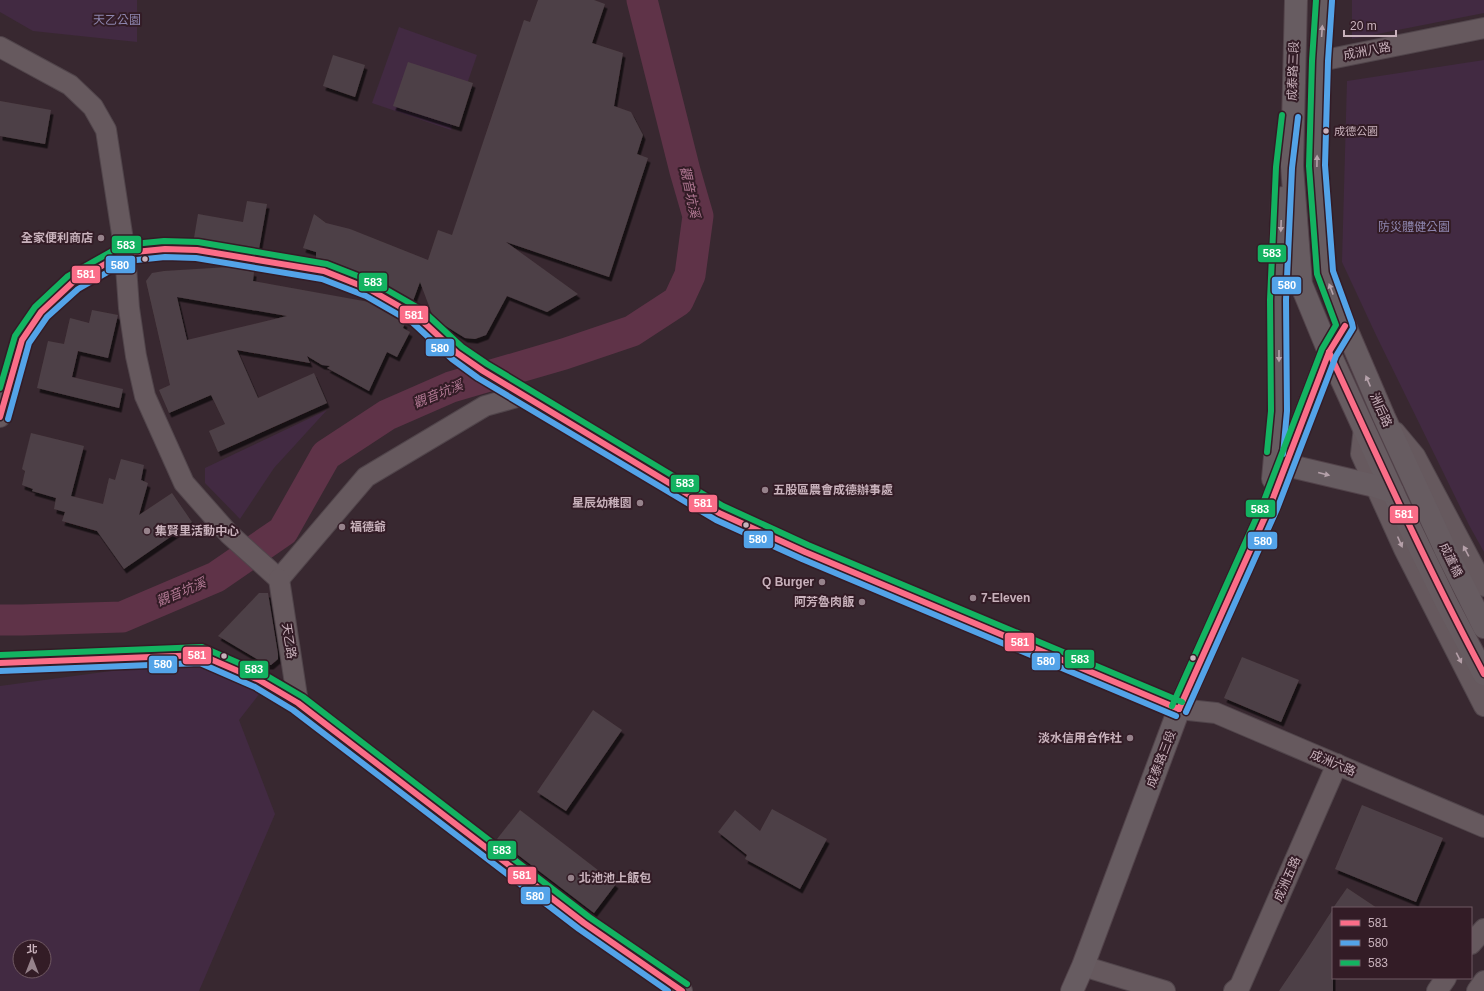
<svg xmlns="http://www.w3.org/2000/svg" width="1484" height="991" font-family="Helvetica,'Noto Sans TC',sans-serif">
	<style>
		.green { fill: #422a42; fill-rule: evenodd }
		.water { fill: #5f3348 }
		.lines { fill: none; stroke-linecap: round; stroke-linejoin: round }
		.river { stroke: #5f3348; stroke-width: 31 }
		.building { fill: #4e4046; fill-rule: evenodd; filter: url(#shadow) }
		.minor-casing { stroke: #51454b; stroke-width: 22 }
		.major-casing { stroke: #52434a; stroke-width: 24 }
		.minor { stroke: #66595e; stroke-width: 20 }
		.major { stroke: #675c61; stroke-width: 22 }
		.bus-1-casing { stroke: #331c26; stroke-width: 9 }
		.bus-2-casing { stroke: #331c26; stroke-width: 9 }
		.bus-3-casing { stroke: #331c26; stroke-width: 9 }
		.bus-1 { stroke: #fb6d88; stroke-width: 6 }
		.bus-2 { stroke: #53a3e8; stroke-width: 6 }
		.bus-3 { stroke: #13b361; stroke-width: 6 }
		.oneway { fill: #b5a1aa }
		.oneway2 { fill: #b5a0a9 }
		.bus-dot { fill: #c9b2bc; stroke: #331c26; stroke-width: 1.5 }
		.poi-dot { fill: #96828b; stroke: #331c26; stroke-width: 1.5 }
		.labels { text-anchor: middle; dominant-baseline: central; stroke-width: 4; stroke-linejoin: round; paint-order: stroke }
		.bus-label { font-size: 11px; fill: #c9b2bc; stroke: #331c26; text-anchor: start }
		.park-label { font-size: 12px; fill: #8e86af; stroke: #331c26 }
		.street-label { font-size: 12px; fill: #c9b2bc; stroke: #331c26 }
		.poi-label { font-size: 12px; font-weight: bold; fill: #c9b2bc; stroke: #331c26; text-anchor: end }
		.water-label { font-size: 13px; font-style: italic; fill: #b27994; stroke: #331c26 }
		.line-badge { stroke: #331c26; stroke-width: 1.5 }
		.badge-label { font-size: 11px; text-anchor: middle; font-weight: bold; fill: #fff }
	</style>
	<defs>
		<filter id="shadow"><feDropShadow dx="2.5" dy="4.5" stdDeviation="0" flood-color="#0009"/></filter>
	</defs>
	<rect width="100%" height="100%" fill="#382830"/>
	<!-- green -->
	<g class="green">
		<polygon points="0,0 137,0 137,42 33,31 0,12"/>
		<polygon points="1352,0 1484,0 1484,13 1352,39"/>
		<polygon points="399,27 477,55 451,130 372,103"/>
		<polygon points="1484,60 1484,552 1469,525 1376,335 1342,262 1347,81"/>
		<polygon points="327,410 274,468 240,519 205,483 205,468"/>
		<path d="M185,661L260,693L239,720L275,814L199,991H0V686ZM20,947H44V971H20Z"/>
	</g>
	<!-- water -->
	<polygon class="water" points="638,0 649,0 657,31 646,40"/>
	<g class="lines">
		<!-- river -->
		<polyline class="river" points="0,620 22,620 122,617 216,577 283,531 326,455 387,415 451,387 564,354 632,331 678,301 690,275 698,216 685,171 642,0"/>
	</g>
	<!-- building -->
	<g class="building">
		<polygon points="538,0 594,0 605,4 592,43 623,53 614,106 631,112 643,135 637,154 648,158 609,277 506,242 578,294 547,312 507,296 486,335 475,339 465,338 444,325 432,314 420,282 413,301 373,278 328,260 316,258 316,252 303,248 314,214 326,223 350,229 428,260 438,230 452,235 524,20 530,22"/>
		<polygon points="333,55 365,65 355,97 323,86"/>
		<polygon points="408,62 473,83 459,127 393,106"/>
		<polygon points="0,101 51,110 45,144 0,136"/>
		<polygon points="247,201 267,204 259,249 194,238 198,214 243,222"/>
		<path d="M229,267L254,272L253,281L369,302L405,323L403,328L410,332L397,357L387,352L369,391L327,368L330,366L322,365L307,356L310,363L237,350L258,398L314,373L327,403L218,452L209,431L225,424L211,395L169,413L159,390L170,385L146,281L152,273L164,271ZM177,297L287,316L187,340Z"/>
		<polygon points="92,310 118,315 108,358 78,351 72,377 123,389 119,408 37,388 48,341 64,344 70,318 89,323"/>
		<polygon points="31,433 84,446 71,496 103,504 109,478 115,480 121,459 144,465 141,480 148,483 139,515 172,493 192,522 124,569 97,531 62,521 65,512 54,509 56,498 32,491 33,489 22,485 25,471 22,469"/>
		<polygon points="259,593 268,593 278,654 278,659 271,665 267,665 218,636"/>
		<polygon points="1242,657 1299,680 1281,722 1224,698"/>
		<polygon points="593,710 622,730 566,811 537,792"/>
		<polygon points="1362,805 1443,838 1416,902 1335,869"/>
		<polygon points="772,809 827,839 800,889 745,859 747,855 718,832 735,810 760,831"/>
		<polygon points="520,810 616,884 594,913 497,839"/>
		<polygon points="1347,888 1377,908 1333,908"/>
		<polygon points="1333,909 1333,991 1279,991 1304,954"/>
	</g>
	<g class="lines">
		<defs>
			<g id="minor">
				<polyline points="0,47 70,85 93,107 106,130 125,253 129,308 136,356 145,396 184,483 229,534 279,579"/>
				<polyline points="1320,61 1484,28"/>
				<polyline points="0,417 22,340 41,312 73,282 125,253 165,249 197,250 260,261 324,271 369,289 418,317 457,353 483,371 719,513 805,552 1179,709 1216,713 1484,827"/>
				<polyline points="1364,427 1361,454 1404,549 1484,706"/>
				<polyline points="1395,432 1415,456 1484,586"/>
				<polyline points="279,579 366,477 485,406 524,395"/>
				<polyline points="279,579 298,703"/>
				<polyline points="0,663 201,655 259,680 298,703 373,762 584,923 682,991"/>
				<polyline points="1471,944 1484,929"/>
				<polyline points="1083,966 1165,991"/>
				<polyline points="1234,991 1240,986 1337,764"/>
				<polyline points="1437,991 1446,978"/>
				<polyline points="1477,991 1484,981"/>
			</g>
			<g id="major">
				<polyline points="1296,0 1292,166 1301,284 1329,352 1397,501 1447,604 1484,674"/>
				<polyline points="1324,0 1320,61 1317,165 1325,273 1345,326 1384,417 1445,549 1484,627"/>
				<polyline points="1286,465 1375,486 1393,492"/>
				<polyline points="1273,479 1279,411 1278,300 1282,198"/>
				<polyline points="1072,991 1083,966 1179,709 1270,506 1329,352 1345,326"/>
			</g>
		</defs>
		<!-- minor casing -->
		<use href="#minor" class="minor-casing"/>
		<!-- major casing -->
		<use href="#major" class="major-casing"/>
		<!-- minor -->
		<use href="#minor" class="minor"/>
		<!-- major -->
		<use href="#major" class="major"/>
		<defs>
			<g id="bus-1">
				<path d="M1329,352C1379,461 1428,569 1484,674"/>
				<polyline points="0,417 22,340 41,312 73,282 125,253 165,249 197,250 324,271 369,289 418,317 457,353 483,371 719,513 805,552 1179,709"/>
				<polyline points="0,663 201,655 259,680 298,703 584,923 682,991"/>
				<polyline points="1179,709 1270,506 1329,352 1345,326"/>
			</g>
			<g id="bus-2">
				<polyline points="8,419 29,343 47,317 78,289 127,261 165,257 196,258 322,279 366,296 413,323 452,359 478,378 716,520 802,559 1176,716"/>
				<polyline points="1283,454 1287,411 1286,300 1292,168 1298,117"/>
				<polyline points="0,671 200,663 255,687 293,710 579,929 668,991"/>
				<polyline points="1186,712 1277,509 1336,356 1353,328 1352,323 1333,271 1325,165 1328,61 1332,1"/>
			</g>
			<g id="bus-3">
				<polyline points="0,388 15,336 35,307 68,276 123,245 164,241 198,242 327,264 373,282 422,310 462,347 487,364 723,506 808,545 1182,702"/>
				<polyline points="1267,452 1271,411 1270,300 1276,167 1282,115"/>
				<polyline points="0,655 202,647 262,673 303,697 589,917 687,984"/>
				<polyline points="1172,706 1263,503 1322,349 1336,325 1317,274 1309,166 1312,61 1316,0"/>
			</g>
		</defs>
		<!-- bus-1 casing -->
		<use href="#bus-1" class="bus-1-casing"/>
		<!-- bus-2 casing -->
		<use href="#bus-2" class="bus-2-casing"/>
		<!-- bus-3 casing -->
		<use href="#bus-3" class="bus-3-casing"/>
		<!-- bus-1 -->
		<use href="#bus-1" class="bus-1"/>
		<!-- bus-2 -->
		<use href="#bus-2" class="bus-2"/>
		<!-- bus-3 -->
		<use href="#bus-3" class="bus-3"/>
	</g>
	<!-- one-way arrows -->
	<defs><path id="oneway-solid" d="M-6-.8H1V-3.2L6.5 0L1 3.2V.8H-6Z"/></defs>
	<g class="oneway">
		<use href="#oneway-solid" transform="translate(1322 31) rotate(-86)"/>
		<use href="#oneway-solid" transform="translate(1317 161) rotate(-89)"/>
		<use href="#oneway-solid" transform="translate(1281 226) rotate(92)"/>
		<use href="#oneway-solid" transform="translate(1331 289) rotate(-111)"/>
		<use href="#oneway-solid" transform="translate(1279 356) rotate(90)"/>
		<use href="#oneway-solid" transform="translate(1368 381) rotate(-113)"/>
		<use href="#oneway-solid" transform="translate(1324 474) rotate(14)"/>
	</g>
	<g class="oneway2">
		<use href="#oneway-solid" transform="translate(1400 542) rotate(66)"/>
		<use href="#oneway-solid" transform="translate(1466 551) rotate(-118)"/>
		<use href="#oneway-solid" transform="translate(1459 658) rotate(63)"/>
	</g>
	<!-- markers -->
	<g class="bus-dot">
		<circle cx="1326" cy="131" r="3.5"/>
		<circle cx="145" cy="259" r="3.5"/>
		<circle cx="746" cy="525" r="3.5"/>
		<circle cx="224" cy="656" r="3.5"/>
		<circle cx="1193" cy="658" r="3.5"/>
	</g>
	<g class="poi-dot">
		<circle cx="101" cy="238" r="4"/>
		<circle cx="765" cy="490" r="4"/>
		<circle cx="640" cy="503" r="4"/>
		<circle cx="342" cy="527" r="4"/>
		<circle cx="147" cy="531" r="4"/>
		<circle cx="822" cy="582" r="4"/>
		<circle cx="973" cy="598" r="4"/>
		<circle cx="862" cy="602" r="4"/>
		<circle cx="1130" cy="738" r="4"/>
		<circle cx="571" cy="878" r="4"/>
	</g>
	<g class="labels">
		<!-- bus labels -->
		<g class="bus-label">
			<text x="1334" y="131">成德公園</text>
		</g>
		<!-- park labels -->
		<g class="park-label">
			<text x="117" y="20">天乙公園</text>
			<text x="1414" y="227">防災體健公園</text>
		</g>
		<!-- street labels -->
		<g class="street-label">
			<text transform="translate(1367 51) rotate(-11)">成洲八路</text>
			<text transform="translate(1293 71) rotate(-88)">成泰路三段</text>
			<text transform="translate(1381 410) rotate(66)">洲后路</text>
			<text transform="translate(1451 560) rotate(64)">成蘆橋</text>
			<text transform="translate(289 641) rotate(81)">天乙路</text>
			<text transform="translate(1161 759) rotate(-69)">成泰路三段</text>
			<text transform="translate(1333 763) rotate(23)">成洲六路</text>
			<text transform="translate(1287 879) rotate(-66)">成洲五路</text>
		</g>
		<!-- poi labels -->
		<g class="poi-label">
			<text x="93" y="238">全家便利商店</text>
			<text x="773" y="490" text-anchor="start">五股區農會成德辦事處</text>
			<text x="632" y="503">星辰幼稚園</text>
			<text x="350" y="527" text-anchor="start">福德爺</text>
			<text x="155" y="531" text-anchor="start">集賢里活動中心</text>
			<text x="814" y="582">Q Burger</text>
			<text x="981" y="598" text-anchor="start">7-Eleven</text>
			<text x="854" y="602">阿芳魯肉飯</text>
			<text x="1122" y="738">淡水信用合作社</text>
			<text x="579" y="878" text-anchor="start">北池池上飯包</text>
		</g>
		<!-- water labels -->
		<g class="water-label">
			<text transform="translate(690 192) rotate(78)">觀音坑溪</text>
			<text transform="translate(438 394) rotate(-22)">觀音坑溪</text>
			<text transform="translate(181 592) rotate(-23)">觀音坑溪</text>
		</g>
	</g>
	<g class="line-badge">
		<rect x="111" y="235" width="31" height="19" rx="4" fill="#13b361"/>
		<rect x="1257" y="244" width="30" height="19" rx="4" fill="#13b361"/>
		<rect x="105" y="255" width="31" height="19" rx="4" fill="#53a3e8"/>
		<rect x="71" y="265" width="30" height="19" rx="4" fill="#fb6d88"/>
		<rect x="358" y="272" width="30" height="20" rx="4" fill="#13b361"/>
		<rect x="1271" y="276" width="31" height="19" rx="4" fill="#53a3e8"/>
		<rect x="399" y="305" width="30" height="19" rx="4" fill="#fb6d88"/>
		<rect x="425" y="338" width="30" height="19" rx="4" fill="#53a3e8"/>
		<rect x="670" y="474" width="30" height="19" rx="4" fill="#13b361"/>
		<rect x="688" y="494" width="30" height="19" rx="4" fill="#fb6d88"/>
		<rect x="1245" y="499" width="31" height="19" rx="4" fill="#13b361"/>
		<rect x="1389" y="505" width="30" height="19" rx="4" fill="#fb6d88"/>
		<rect x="743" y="530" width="31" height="19" rx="4" fill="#53a3e8"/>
		<rect x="1247" y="531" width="31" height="19" rx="4" fill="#53a3e8"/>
		<rect x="1004" y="632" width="31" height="20" rx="4" fill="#fb6d88"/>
		<rect x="182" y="646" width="30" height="19" rx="4" fill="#fb6d88"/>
		<rect x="1064" y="649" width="31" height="20" rx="4" fill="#13b361"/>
		<rect x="1031" y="652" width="30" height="19" rx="4" fill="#53a3e8"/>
		<rect x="148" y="655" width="30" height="19" rx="4" fill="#53a3e8"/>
		<rect x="239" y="660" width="30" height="19" rx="4" fill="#13b361"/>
		<rect x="487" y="840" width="30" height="20" rx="4" fill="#13b361"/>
		<rect x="507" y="866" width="30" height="19" rx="4" fill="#fb6d88"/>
		<rect x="520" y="886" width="31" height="19" rx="4" fill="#53a3e8"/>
	</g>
	<g class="badge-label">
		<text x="126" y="249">583</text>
		<text x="1272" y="257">583</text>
		<text x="120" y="269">580</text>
		<text x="86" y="278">581</text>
		<text x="373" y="286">583</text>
		<text x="1287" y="289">580</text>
		<text x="414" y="319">581</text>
		<text x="440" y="352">580</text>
		<text x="685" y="487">583</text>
		<text x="703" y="507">581</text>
		<text x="1260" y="513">583</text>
		<text x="1404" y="518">581</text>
		<text x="758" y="543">580</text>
		<text x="1263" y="545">580</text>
		<text x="1020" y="646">581</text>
		<text x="197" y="659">581</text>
		<text x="1080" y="663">583</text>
		<text x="1046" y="665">580</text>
		<text x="163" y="668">580</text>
		<text x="254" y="673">583</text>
		<text x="502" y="854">583</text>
		<text x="522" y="879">581</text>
		<text x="535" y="900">580</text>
	</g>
	<!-- legend -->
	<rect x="1332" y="907" width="140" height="72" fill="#331c26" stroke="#6f5862"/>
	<rect x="1340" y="920" width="20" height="6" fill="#fb6d88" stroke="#6f5862"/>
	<text x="1368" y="927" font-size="12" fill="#c9b2bc">581</text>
	<rect x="1340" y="940" width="20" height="6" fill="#53a3e8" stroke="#6f5862"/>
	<text x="1368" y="947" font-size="12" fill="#c9b2bc">580</text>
	<rect x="1340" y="960" width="20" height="6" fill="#13b361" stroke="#6f5862"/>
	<text x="1368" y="967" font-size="12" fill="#c9b2bc">583</text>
	<!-- north arrow -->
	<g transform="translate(32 959)"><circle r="19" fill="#331c26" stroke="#6f5862"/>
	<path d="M0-3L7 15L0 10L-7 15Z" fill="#96828b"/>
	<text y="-6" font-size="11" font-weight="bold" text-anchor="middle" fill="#c9b2bc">北</text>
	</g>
	<!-- scale -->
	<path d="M1344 30v6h52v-6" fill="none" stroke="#c9b2bc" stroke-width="2"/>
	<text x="1350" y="30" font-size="12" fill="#c9b2bc" stroke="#331c26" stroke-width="3" paint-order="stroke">20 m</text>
</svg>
